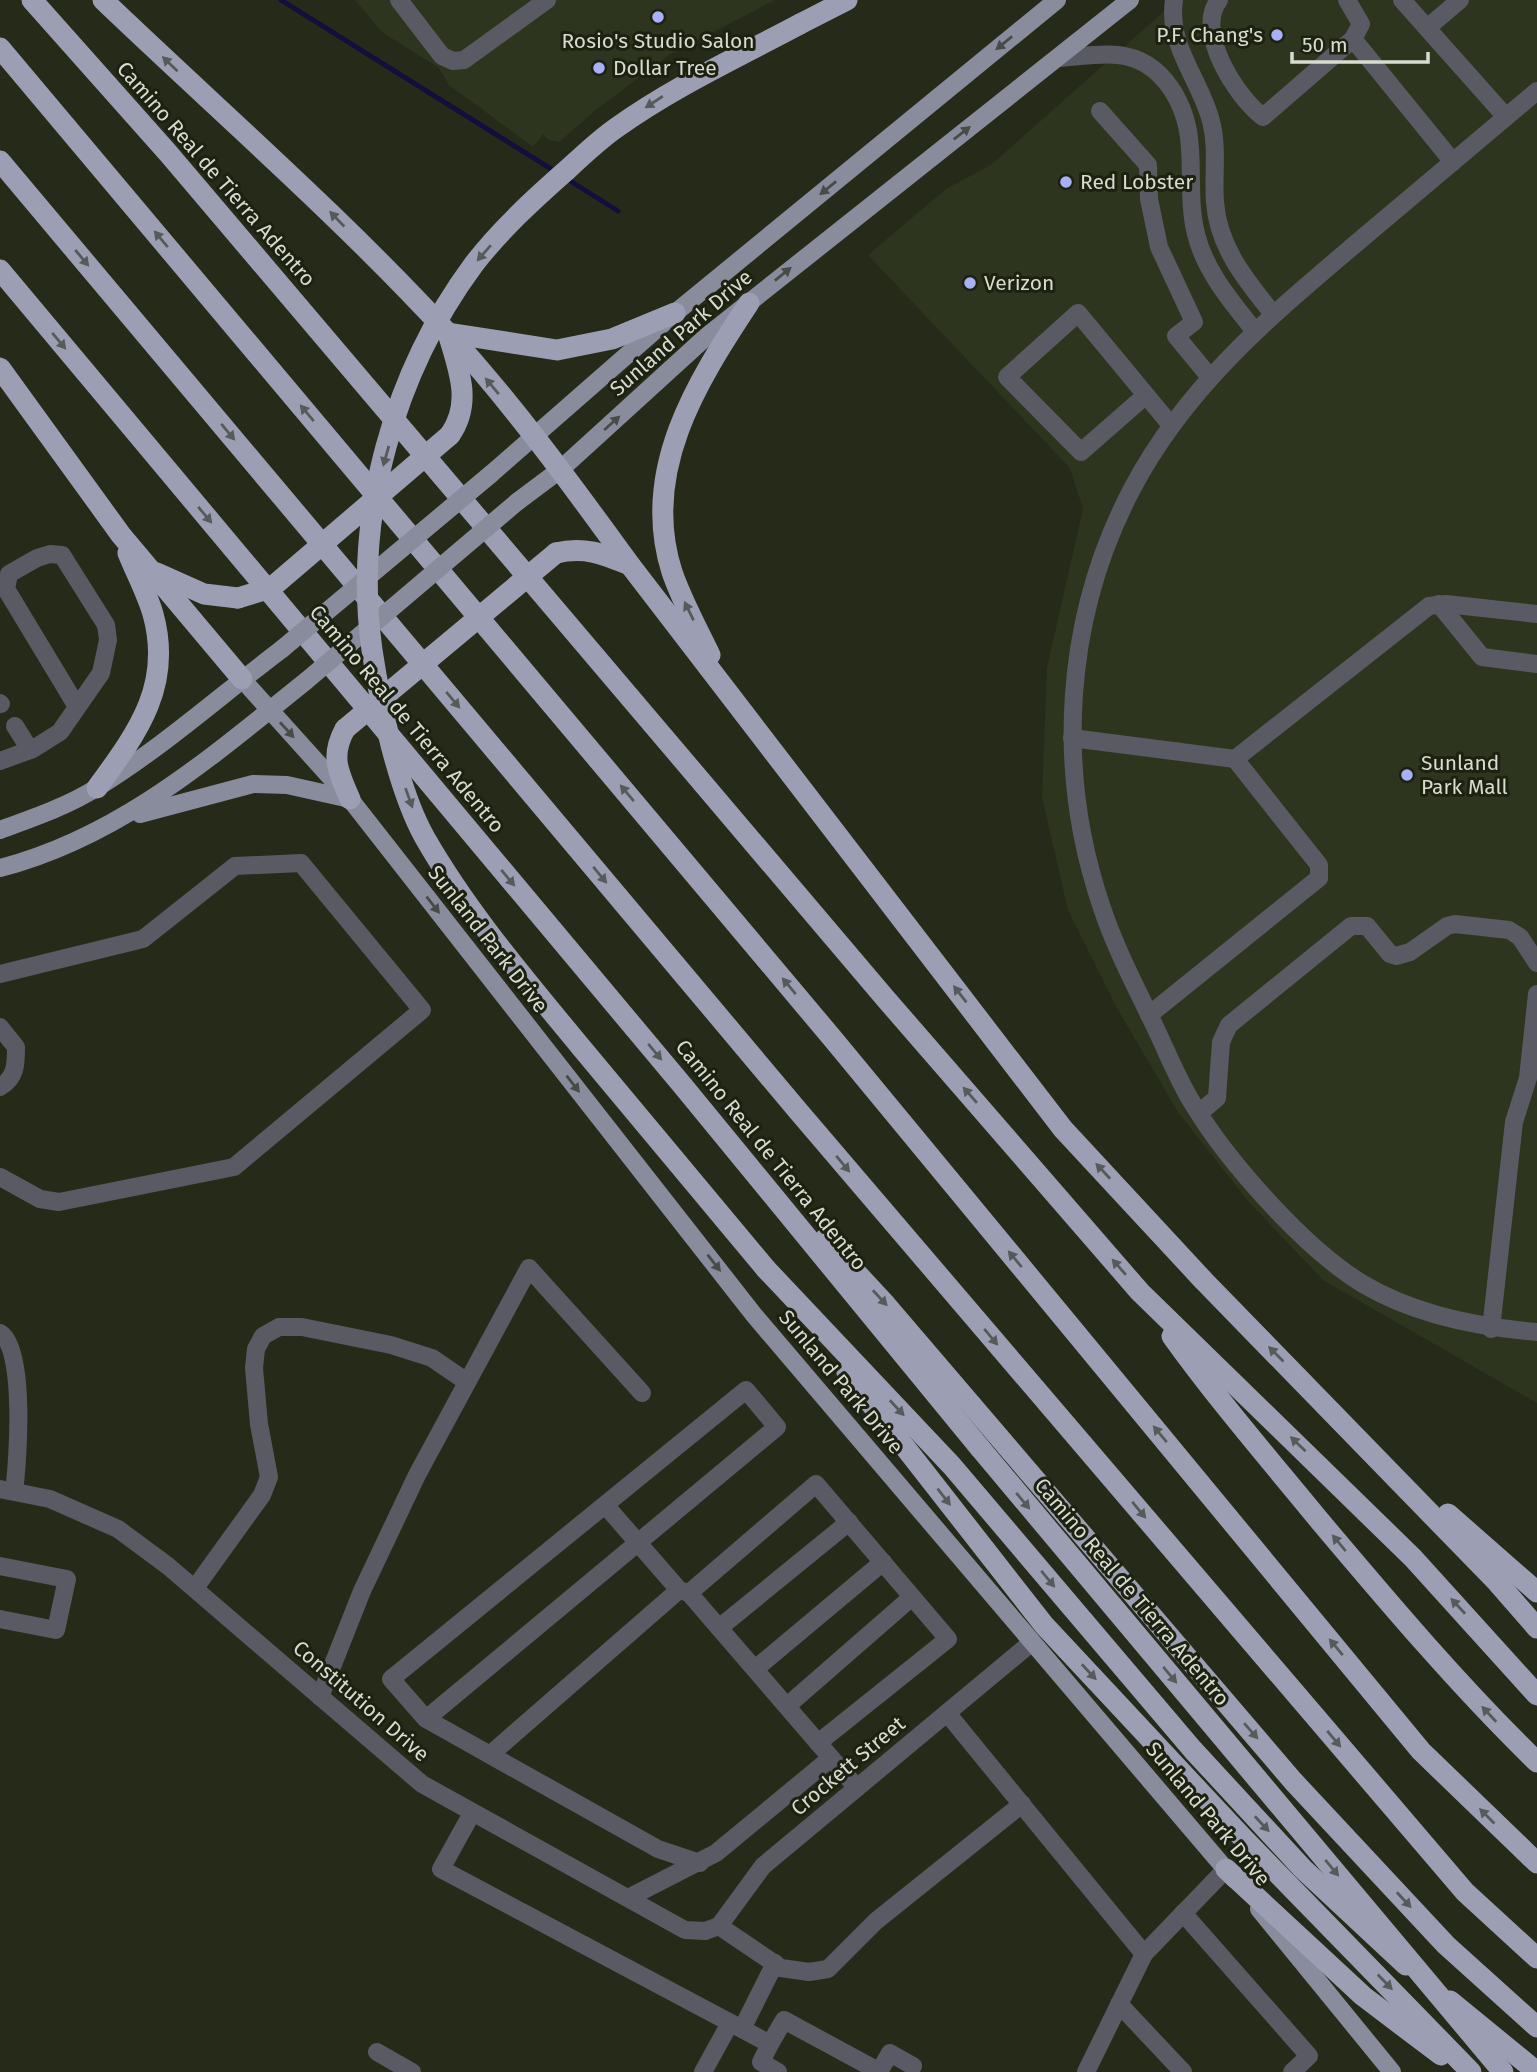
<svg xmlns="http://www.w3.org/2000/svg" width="1537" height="2072" font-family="'Fira Sans',sans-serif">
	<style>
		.built { fill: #2e351e }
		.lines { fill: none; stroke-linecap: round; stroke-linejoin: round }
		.stream { stroke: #120f3f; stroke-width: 5 }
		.minor { stroke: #595a63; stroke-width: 18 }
		.major { stroke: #898c9d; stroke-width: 18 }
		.highway { stroke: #9c9fb4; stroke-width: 21 }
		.major-bridge { stroke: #898c9d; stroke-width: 18 }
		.highway-bridge { stroke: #9c9fb4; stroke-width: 21 }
		.oneway { fill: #484c48 }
		.oneway2 { fill: #565a5a }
		.poi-dot { fill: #a8b0fc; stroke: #1c2110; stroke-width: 2.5 }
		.labels { text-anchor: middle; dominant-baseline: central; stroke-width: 6; stroke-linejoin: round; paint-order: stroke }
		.poi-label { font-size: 21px; fill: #d8dbd0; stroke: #1c2110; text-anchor: start }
		.street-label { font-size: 21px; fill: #d8dbd0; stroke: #1c2110 }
	</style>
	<rect width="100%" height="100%" fill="#262b19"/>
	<!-- built -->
	<g class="built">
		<polygon points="355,0 775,0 669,55 597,109 559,142 549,140 543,134 533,147 449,85 439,68 382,32"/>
		<polygon points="1177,0 1537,0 1537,1403 1323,1280 1248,1201 1178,1112 1117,1008 1068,910 1042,797 1047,668 1083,509 1070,468 868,255 946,189 991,165"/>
	</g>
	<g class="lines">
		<!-- stream -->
		<g class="stream">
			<polyline points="281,0 556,172"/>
			<polyline points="564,177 618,211"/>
		</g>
		<!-- minor -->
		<g class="minor">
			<polyline points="399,0 442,56 453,61 464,60 547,0"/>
			<path d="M1174,0C1167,46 1200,79 1211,121C1218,148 1213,174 1215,202C1218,247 1246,280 1273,314"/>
			<path d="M1219,0C1194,31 1237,98 1263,117L1353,39L1453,162"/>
			<polyline points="1347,0 1361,24 1353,39"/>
			<polyline points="1402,0 1506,117"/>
			<polyline points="1427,28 1460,0"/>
			<path d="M1059,58C1078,57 1098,53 1118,55C1164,60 1188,106 1190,149C1192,177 1189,206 1196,234C1205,271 1231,301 1254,330"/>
			<path d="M1537,91C1476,142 1415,194 1353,246C1267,319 1185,388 1132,489C1064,618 1055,771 1102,908C1116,950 1137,989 1156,1029C1168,1054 1178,1080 1193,1104C1228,1162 1304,1248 1363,1284C1415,1315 1477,1327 1537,1332"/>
			<polyline points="1100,111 1148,165 1149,199 1159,247 1194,322 1176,336 1209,376"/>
			<polyline points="1146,395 1081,452 1007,377 1078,313 1170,424"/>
			<polyline points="1439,604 1482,657 1537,664"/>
			<polyline points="0,703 1,704"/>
			<polyline points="15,726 30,750"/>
			<polyline points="1072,738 1235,759"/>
			<polyline points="0,761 33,749 60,732 101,673 108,640 106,625 62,555 50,554 37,558 9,574 6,589 76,705"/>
			<polyline points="0,974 143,939 235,866 301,863 422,1010 234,1167 59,1202 40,1199 0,1177"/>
			<polyline points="1149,1015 1319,878 1319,865 1235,759 1429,606 1446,604 1537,614"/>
			<path d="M0,1027L16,1047C16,1064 16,1078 0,1087"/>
			<polyline points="1199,1113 1217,1098 1221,1042 1229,1025 1351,926 1367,926 1390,954 1396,956 1410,952 1447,926 1455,924 1509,930 1520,937 1537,963"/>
			<polyline points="1491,1329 1514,1122 1528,1078 1537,994"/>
			<path d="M0,1333C26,1348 18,1462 14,1491"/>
			<polyline points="0,1489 50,1499 118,1529 168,1566 422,1784 685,1930 705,1931 719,1926 763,1866 1031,1643"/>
			<polyline points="606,1506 679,1590 689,1593 857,1788"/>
			<polyline points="0,1566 67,1579 56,1630 0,1619"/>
			<polyline points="195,1588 262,1495 269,1477 259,1424 254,1368 256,1349 263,1336 279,1327 302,1327 391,1345 432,1358 467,1382"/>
			<polyline points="689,1593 816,1484 948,1639 818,1743"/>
			<polyline points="719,1628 849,1522"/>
			<polyline points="755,1669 883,1562"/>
			<polyline points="320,1697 362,1591 417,1475 529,1268 642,1393"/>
			<polyline points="787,1706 912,1597"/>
			<polyline points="947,1713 1144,1954 1226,1869"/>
			<polyline points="426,1719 777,1427 746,1390 391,1679 426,1719 658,1849 700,1863"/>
			<polyline points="492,1753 679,1590"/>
			<polyline points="472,1813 441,1869 742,2029 775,1963"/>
			<polyline points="628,1898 716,1853 831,1758"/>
			<polyline points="1183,1913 1309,2056 1292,2072"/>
			<polyline points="719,1926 781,1968 809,1972 828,1969 876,1921 1022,1804"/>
			<polyline points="1119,2004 1183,2072"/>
			<polyline points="742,2029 770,2044 784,2020 880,2072"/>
			<polyline points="770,2044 761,2062 778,2072"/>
			<polyline points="377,2052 412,2072"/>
			<polyline points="703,2072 730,2023"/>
			<polyline points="879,2072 890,2053 913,2066"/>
			<polyline points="1086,2072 1144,1954"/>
		</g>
		<!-- major -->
		<g class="major">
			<polyline points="491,474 675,313 1057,0"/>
			<polyline points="517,502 561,469 707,336 1130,0"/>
			<polyline points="242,679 350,799 754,1315 1234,1879"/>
			<polyline points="140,814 253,784 287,785 350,799"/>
			<path d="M0,830C33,818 68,806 98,787C163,747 221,695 282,649"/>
			<path d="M0,868C120,837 211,757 306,681"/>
			<polyline points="1259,1909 1392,2072"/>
		</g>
		<!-- highway -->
		<g class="highway">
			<polyline points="32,0 168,153 885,998 1140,1292 1413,1558 1537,1695"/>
			<path d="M103,0C218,110 338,214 446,331C513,404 572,485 630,565L1063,1129L1204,1281L1497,1582L1537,1628"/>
			<polyline points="800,24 847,0"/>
			<polyline points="0,48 833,1039 1421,1751 1537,1863"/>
			<polyline points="0,161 799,1112 1465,1892 1537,1958"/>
			<polyline points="0,270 683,1086 980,1448"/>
			<polyline points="0,368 121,535 242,679"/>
			<path d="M450,435C473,402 458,368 448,333L557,350L612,339L675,313"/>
			<path d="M556,553C584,546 603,554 630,565"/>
			<polyline points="157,573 204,594 238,598"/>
			<path d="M710,655C697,628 682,601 672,572C640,472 696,383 749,303"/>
			<path d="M345,729C330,756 338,772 350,799"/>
			<path d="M97,788C137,733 173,686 153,614C147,593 136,573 128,553"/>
			<polyline points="825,1239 886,1305 1293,1781 1446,1945 1537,2027"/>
			<polyline points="766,1269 952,1466 1193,1750 1303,1869 1406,1965"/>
			<path d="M1172,1336C1218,1400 1269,1459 1319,1520C1389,1603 1459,1686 1537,1762"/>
			<polyline points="847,1373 1044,1625 1242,1837 1471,2072"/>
			<polyline points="1448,1514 1537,1592"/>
			<polyline points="1226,1869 1363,1996 1441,2055"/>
			<polyline points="1450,2001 1537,2072"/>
		</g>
		<!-- major-bridge -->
		<g class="major-bridge">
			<polyline points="282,649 491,474"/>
			<polyline points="306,681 517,502"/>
		</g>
		<!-- highway-bridge -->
		<g class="highway-bridge">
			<polyline points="238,598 271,588 450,435"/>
			<polyline points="345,729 556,553"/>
			<path d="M766,1269C704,1195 642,1120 580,1046C525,979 468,913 425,838C398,790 380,704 372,650C353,516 394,372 474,264C501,229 535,198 568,169C583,155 599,140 616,128C673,87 738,57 800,24"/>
			<polyline points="980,1448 1503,2072"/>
		</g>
	</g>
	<!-- one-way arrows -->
	<defs><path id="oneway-solid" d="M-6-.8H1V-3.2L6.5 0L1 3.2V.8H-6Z" transform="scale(1.75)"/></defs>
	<g class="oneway">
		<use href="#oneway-solid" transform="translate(1004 43) rotate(141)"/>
		<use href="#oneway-solid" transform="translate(962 133) rotate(-38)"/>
		<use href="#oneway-solid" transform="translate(828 188) rotate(141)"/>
		<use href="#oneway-solid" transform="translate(783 274) rotate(-39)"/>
		<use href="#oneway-solid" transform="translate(612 423) rotate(-42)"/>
		<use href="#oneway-solid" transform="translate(287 730) rotate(48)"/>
		<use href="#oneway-solid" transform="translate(433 905) rotate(52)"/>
		<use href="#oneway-solid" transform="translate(573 1084) rotate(52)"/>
		<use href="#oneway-solid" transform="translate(714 1263) rotate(52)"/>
	</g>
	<g class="oneway2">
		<use href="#oneway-solid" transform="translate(170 64) rotate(-136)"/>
		<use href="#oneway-solid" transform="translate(654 102) rotate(147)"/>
		<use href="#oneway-solid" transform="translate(337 219) rotate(-134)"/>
		<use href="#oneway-solid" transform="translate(161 239) rotate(-130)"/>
		<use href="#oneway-solid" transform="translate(484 253) rotate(131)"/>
		<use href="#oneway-solid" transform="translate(82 258) rotate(50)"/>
		<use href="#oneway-solid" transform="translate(59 341) rotate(50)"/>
		<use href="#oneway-solid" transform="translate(492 386) rotate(-130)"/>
		<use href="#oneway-solid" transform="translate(307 413) rotate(-130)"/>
		<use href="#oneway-solid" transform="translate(228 432) rotate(50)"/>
		<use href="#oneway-solid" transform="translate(386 456) rotate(106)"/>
		<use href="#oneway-solid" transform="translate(205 515) rotate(50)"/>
		<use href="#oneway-solid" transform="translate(689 611) rotate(-116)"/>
		<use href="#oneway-solid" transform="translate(453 700) rotate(50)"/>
		<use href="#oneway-solid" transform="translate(627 793) rotate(-130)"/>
		<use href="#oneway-solid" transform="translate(409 798) rotate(70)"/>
		<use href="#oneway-solid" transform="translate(600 875) rotate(50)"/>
		<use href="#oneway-solid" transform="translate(508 878) rotate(50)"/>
		<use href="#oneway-solid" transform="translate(789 986) rotate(-130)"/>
		<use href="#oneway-solid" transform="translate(960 994) rotate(-128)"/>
		<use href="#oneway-solid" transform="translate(655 1052) rotate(50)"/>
		<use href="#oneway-solid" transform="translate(970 1095) rotate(-131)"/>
		<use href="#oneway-solid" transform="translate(843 1164) rotate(50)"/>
		<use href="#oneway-solid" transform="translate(1103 1171) rotate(-133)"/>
		<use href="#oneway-solid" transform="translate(1015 1259) rotate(-130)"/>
		<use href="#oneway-solid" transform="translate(1119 1267) rotate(-131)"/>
		<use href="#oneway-solid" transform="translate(880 1298) rotate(47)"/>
		<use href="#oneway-solid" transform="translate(991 1337) rotate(50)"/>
		<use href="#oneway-solid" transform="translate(1276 1354) rotate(-135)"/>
		<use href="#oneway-solid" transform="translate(897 1408) rotate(47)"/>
		<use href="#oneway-solid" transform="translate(1160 1434) rotate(-130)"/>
		<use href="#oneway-solid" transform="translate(1298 1444) rotate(-136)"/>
		<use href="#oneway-solid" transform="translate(944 1497) rotate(52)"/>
		<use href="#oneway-solid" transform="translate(1023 1501) rotate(50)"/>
		<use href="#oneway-solid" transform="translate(1139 1510) rotate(50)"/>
		<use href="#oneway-solid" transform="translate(1339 1543) rotate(-130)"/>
		<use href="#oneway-solid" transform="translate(1048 1579) rotate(50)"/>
		<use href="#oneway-solid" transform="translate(1458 1606) rotate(-133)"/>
		<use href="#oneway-solid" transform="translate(1336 1647) rotate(-130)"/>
		<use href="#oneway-solid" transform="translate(1089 1672) rotate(47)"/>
		<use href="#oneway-solid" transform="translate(1170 1675) rotate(50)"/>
		<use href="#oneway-solid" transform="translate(1489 1714) rotate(-133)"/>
		<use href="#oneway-solid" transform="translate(1251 1731) rotate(49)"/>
		<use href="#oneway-solid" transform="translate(1334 1739) rotate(50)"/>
		<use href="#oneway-solid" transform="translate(1487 1816) rotate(-135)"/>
		<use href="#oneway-solid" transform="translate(1262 1824) rotate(47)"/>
		<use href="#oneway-solid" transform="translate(1332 1868) rotate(50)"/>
		<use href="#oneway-solid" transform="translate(1404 1900) rotate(47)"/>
		<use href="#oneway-solid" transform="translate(1385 1982) rotate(46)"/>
	</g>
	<!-- markers -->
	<g class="poi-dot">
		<circle cx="658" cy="17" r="7"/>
		<circle cx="1277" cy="35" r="7"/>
		<circle cx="599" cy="68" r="7"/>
		<circle cx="1066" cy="182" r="7"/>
		<circle cx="970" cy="283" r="7"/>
		<circle cx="1407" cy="775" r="7"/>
	</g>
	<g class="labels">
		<!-- poi labels -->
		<g class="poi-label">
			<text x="1263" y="35" text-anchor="end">P.F. Chang's</text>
			<text x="658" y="41" text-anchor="middle">Rosio's Studio Salon</text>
			<text x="613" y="68">Dollar Tree</text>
			<text x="1080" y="182">Red Lobster</text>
			<text x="984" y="283">Verizon</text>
			<text x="1421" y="763">Sunland<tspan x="1421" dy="24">Park Mall</tspan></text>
		</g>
		<!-- street labels -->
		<g class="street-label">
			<text transform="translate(216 174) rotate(49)">Camino Real de Tierra Adentro</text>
			<text transform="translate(681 333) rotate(-41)">Sunland Park Drive</text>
			<text transform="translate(407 719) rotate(50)">Camino Real de Tierra Adentro</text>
			<text transform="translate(488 939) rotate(52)">Sunland Park Drive</text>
			<text transform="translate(771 1155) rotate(51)">Camino Real de Tierra Adentro</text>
			<text transform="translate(841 1382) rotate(50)">Sunland Park Drive</text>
			<text transform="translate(1132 1592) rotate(50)">Camino Real de Tierra Adentro</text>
			<text transform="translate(361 1701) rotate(41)">Constitution Drive</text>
			<text transform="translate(848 1766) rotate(-40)">Crockett Street</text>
			<text transform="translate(1208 1814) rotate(50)">Sunland Park Drive</text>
		</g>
	</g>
	<!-- scale -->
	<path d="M1292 52v10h136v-10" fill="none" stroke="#d8dbd0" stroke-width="3.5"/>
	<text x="1302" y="52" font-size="21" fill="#d8dbd0" stroke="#1c2110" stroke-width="5" paint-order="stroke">50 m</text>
</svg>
